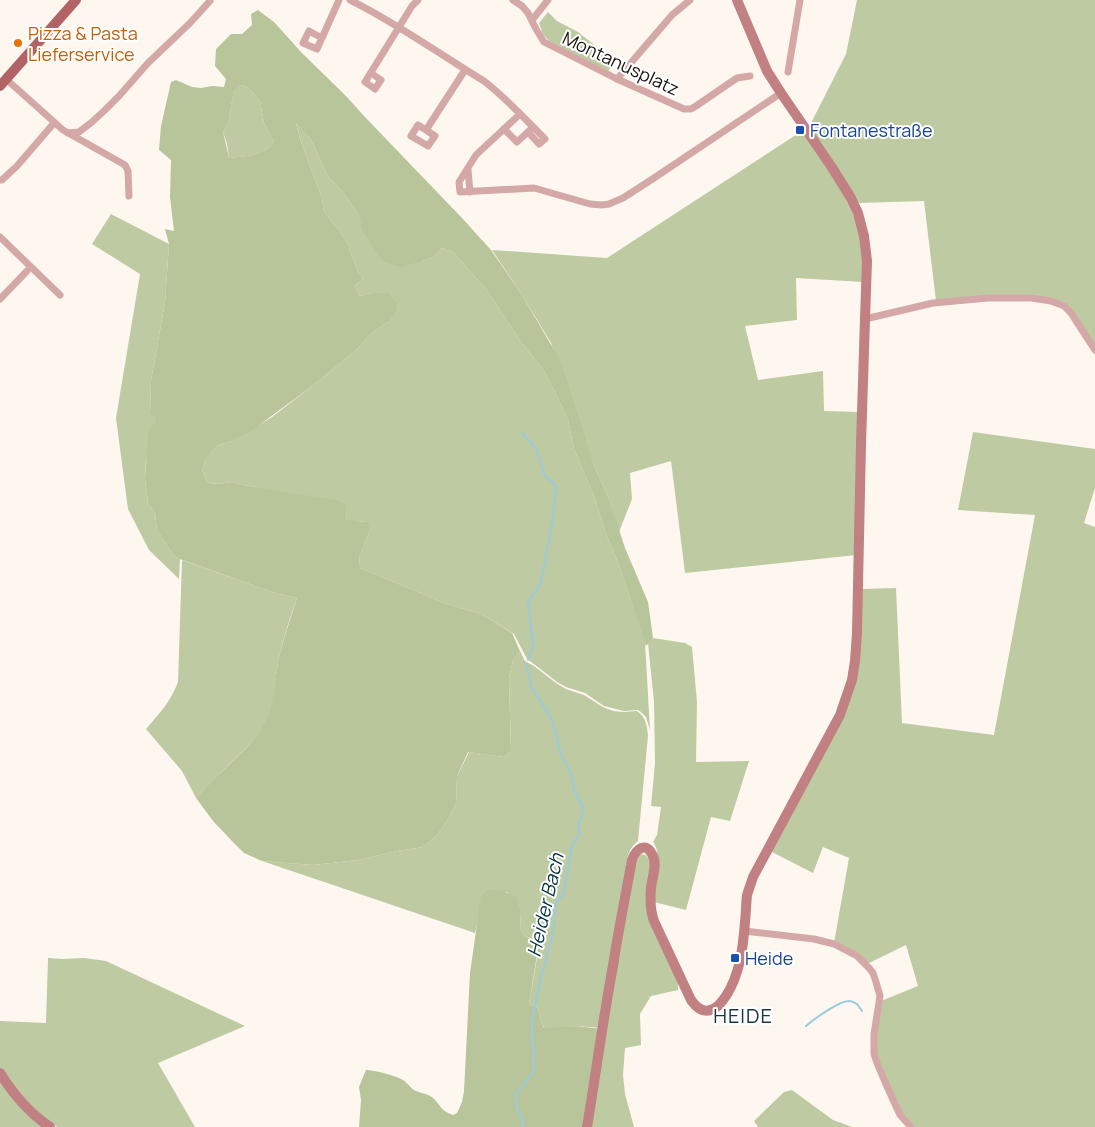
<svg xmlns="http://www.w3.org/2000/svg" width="1095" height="1127" font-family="Manrope,sans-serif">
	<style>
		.green { fill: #becaa1 }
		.forest { fill: #b8c49a; fill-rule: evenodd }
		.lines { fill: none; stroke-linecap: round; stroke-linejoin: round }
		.stream { stroke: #9accde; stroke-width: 2 }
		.minor { stroke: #d5a8a8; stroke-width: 7 }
		.secondary { stroke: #c18082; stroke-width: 10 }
		.primary { stroke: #b16366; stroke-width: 10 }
		.food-dot { fill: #e8710a; stroke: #fff; stroke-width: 2 }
		.transit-dot { fill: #1a4fb4; stroke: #fff; stroke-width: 2 }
		.labels { text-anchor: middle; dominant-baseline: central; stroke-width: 4; stroke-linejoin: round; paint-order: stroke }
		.food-label { font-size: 18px; fill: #c56008; stroke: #fff; text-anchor: start }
		.street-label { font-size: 18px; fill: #1a140e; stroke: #fff }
		.transit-label { font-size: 18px; fill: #164399; stroke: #fff; text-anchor: start }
		.water-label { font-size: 19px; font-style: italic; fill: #033340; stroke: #fff }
		.quarter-label { font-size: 20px; letter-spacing: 1px; fill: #16363e; stroke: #fff }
	</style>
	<rect width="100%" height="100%" fill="#fef7f0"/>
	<!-- green -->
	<g class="green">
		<polygon points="857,0 1095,0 1095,345 1070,308 1064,302 1054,300 936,301 924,201 859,203 809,127 846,54"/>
		<polygon points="548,12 557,21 578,32 616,62 608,71 549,41 543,34 539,23"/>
		<path d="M242,85L249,88L260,101L264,123L274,142C266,155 243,157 229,158L227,144L223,132L228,124L234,89Z"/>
		<polygon points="296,122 310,138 329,178 342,191 359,215 363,232 422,261 435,256 442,248 453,252 486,289 519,339 544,371 556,394 568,420 574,449 594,496 605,531 619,565 645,642 650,730 646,717 641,712 638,710 624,711 604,706 585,693 566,687 557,682 534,664 527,659 514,634 481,614 447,604 360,568 359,557 370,530 367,522 354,521 253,487 232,482 219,484 209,483 206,479 202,470 205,460 210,451 218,445 232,441 272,417 311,387 356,350 372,333 389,321 374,293 360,296 355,286 363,278 358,272 352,257 348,244 338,229 324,212 322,198 301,142"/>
		<path d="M802,131C824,164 851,196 860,236C863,251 863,266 863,282L796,278L797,320L745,326L758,380L823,371L824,411L859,412L856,555L685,573L671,461L630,473L632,499L619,532L609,499L595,468L551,343L522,295L492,250L607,258Z"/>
		<polygon points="111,214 169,244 165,302 151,381 150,414 157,418 146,461 145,479 148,503 155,513 157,530 169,549 177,558 180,559 179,579 149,550 128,509 116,418 140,274 92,244"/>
		<polygon points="973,432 1095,449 1095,488 1084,523 1095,527 1095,1127 913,1127 901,1114 876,1054 876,1034 881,1001 918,986 906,945 867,964 834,943 849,858 823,847 813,873 770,851 843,716 861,589 896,588 902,723 994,735 1035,515 958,510"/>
		<path d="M182,560L275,593L297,598C290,617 284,637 279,657C275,677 275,699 268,718C259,740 236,756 220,773C211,781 204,789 196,798L182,771L146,729C160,713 171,701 178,682Z"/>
		<path d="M653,638L685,643L692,647L697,702L696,762L749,761L730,821L711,817L686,910L654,902C655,887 663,853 653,842L657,835L661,807L651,806L655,763L654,702L648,643Z"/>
		<path d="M520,651L525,661L534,666L556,683L566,689L584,695L603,707L613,711L623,712L637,711C646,717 647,726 648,736L638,841C626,851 627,860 626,875L601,1028L576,1026L545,1029L541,1022L538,1008L529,1004L538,952L532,941L524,935L520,929L521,911L515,896L506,892L479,916L475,933L262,861L313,865L358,860L397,851L423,847L437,835L445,824L456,804L457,776L469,752L504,757L511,751L509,678L513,660Z"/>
		<polygon points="641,854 646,855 649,859 650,864 647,899 678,982 678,990 651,996 640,1014 641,1045 625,1048 623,1075 625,1094 634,1127 588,1127 634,863"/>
		<polygon points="48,958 62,959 84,958 106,961 245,1026 158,1063 195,1127 57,1127 42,1116 27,1103 0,1070 0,1021 46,1023"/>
		<polygon points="0,1079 49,1127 0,1127"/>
		<polygon points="792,1090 833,1120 852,1127 758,1127 754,1121 784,1092"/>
	</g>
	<!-- forest -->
	<g class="forest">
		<path d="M258,10L274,22L302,53L345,95L364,116L462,218L491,250L522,295L561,362L595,468L609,499L625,548L648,602L653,638L646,646L619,565L605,531L594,496L574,449L568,420L556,394L544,371L519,339L486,289L453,252L442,248L435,256L422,261L400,267L383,261L362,231L359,215L342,191L329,178L310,138L296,123L301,142L322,198L324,212L338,229L348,244L352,257L358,272L363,278L355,286L360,296L373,293H388L397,303L396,311L389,321L372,333L356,350L311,387L251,431L232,441L218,445L211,451L205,460L202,470L206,479L209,483L219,484L232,482L253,487L336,500L346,504L345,518L355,521L368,522L370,530L359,557L360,568L447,604L481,614L512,633L520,651L513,660L509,678L511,751L504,757L468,752L457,776L456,804L445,824L437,835L423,847L397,851L358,860L313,865L262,861L244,853L232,841L213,821L196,798C204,789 211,781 220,773C234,759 252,745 262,728C275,707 274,681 279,657C284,637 291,617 297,598L275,593L177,558L169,549L157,530L155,513L148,503L145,479L148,437L151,424H155L156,418L150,414L151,381L165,302L169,244L165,229L174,231L170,197L171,160L159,150L161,126L171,82L176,80L192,87L201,88L212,86L224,87L226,79L215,66L216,49L231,34H242L252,25L251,14ZM242,85L249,88L260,101L264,123L274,142C266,155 243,157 229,158L223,132L228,124L234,90Z"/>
		<path d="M487,890C498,890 506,892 516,896L521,911L520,929L524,935L532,941L539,943L529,1004L538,1008L541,1022L544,1028L576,1026L602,1029L587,1127H359L361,1100L359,1087L366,1070C374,1070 397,1076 403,1080C409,1084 412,1091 419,1092C424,1094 428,1094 433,1098C442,1107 440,1110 453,1115L457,1113L462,1102L464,1091L470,973L481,896Z"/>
	</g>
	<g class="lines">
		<!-- stream -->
		<g class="stream">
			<polyline points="522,433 536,449 545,476 556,486 553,517 541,583 528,602 533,646 528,660"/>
			<path d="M806,1026C814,1019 839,1001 849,1001C852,1001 855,1003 857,1004L862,1011"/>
			<polyline points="523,1127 523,1121 517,1108 515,1095 534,1071 533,1059 534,1053 532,1039 532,1021 541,976 553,933 556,902 563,895 572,846 580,833 578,823 582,817 583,806 581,804 574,790 572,777 567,764 561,756 557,737 550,716 531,687 527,665"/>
		</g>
		<!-- minor -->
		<g class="minor">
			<path d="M350,0C397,23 439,54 484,81C506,98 525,119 545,139L539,144L528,132L533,127"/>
			<polyline points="513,0 522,6 528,13 536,29 544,42 617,79 684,109 691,109 696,106 737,78 750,76"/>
			<polyline points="532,20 548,0"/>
			<polyline points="322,38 309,31 303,43 317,49 339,0"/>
			<polyline points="788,72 800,0"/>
			<polyline points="371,73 381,80 375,89 365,82 412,6 418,0"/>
			<polyline points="6,79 63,130 125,165 128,171 129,196"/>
			<polyline points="617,79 672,15 690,0"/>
			<polyline points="520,114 476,155 459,182 460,192 534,188 590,204 602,205 609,204 623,198 651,180 781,93"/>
			<polyline points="504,129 517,142 528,132"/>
			<polyline points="426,130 435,136 428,146 411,136 418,125 426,130 465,70"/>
			<polyline points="68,133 79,132 92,122 105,110 119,96 148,63 190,23 210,1"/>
			<polyline points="468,170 470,192"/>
			<polyline points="0,180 2,180 17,166 54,123"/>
			<polyline points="0,237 60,295"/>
			<polyline points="0,299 27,271"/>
			<polyline points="865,319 933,303 988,298 1031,298 1051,301 1064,306 1071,313 1095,350"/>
			<polyline points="744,931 814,939 834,944 857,956 869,968 873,973 876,982 880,996 874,1034 874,1054 877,1063 885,1082 900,1115 911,1127"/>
		</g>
		<!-- secondary -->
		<g class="secondary">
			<path d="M0,1073C13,1094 29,1113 50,1127"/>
			<path d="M587,1127C596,1073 603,1019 613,966C618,932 625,899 631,865C632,853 644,839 652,854C658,863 652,878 651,888C650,899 650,910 654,921L691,1000C696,1007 703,1014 713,1009C719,1007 722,1001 726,996C740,974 743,948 745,922C746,913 746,904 747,895C749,889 751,883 753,877L840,715L852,680L855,661L857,633L861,444L865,319L867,261L864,236L858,213L851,198L831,166L781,93L767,71L737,0"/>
		</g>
		<!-- primary -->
		<polyline class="primary" points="0,86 76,0"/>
	</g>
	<!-- markers -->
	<circle class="food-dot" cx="18" cy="43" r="5"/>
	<g class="transit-dot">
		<rect x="795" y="125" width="10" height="10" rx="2.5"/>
		<rect x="730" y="953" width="10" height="10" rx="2.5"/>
	</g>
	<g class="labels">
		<!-- food labels -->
		<g class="food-label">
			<text x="28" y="33">Pizza &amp; Pasta<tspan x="28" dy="21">Lieferservice</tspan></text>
		</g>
		<!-- street labels -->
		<g class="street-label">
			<text transform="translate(621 63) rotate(25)">Montanusplatz</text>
		</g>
		<!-- transit labels -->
		<g class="transit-label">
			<text x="810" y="130">Fontanestraße</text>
			<text x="745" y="958">Heide</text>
		</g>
		<!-- water labels -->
		<g class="water-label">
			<text transform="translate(545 905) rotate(-77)">Heider Bach</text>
		</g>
		<!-- quarter labels -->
		<g class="quarter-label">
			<text x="743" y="1015">HEIDE</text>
		</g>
	</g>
</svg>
